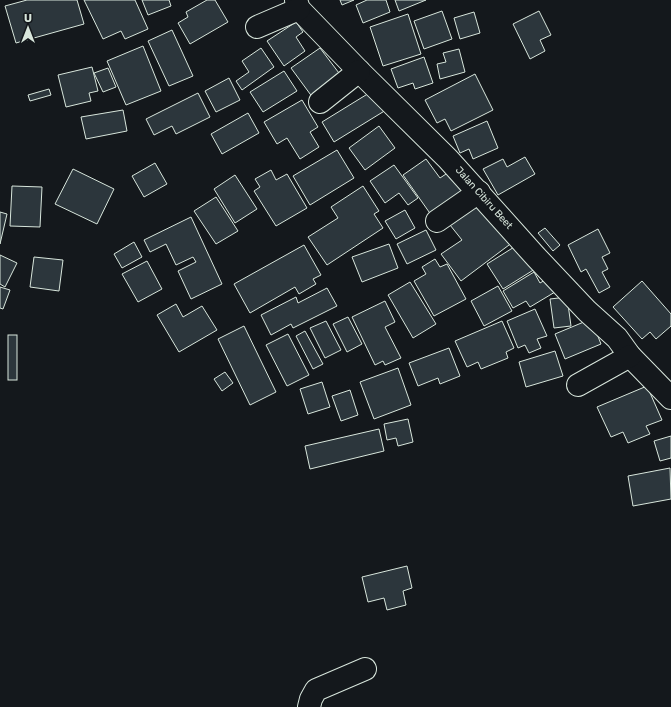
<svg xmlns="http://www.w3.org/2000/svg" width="671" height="707" font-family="Rubik,sans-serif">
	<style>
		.building { fill: #2c363c; stroke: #d8e6dc }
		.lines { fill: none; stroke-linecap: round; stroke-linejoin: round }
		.minor-casing { stroke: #d8e6dc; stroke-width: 24 }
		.minor { stroke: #14181c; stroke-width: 22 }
		.labels { text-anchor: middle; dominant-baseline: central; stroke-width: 3; stroke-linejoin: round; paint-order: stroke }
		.street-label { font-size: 10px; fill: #d8e6dc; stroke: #14181c }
	</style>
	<rect width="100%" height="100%" fill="#14181c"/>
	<!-- building -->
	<g class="building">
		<polygon points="27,0 77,0 84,24 16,43 5,6"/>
		<polygon points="84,0 135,0 148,29 125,39 121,31 103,39"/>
		<polygon points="142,0 169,0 171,6 148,15"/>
		<polygon points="207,0 215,0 228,22 190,44 178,23 188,17 186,12"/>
		<polygon points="340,0 354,0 342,5"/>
		<polygon points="367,0 386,0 390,12 363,23 356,5"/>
		<polygon points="395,0 426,0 399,11"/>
		<polygon points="442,11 452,39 424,49 414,21"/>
		<polygon points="539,11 551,35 540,40 545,51 530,59 513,24"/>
		<polygon points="474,12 480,33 460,39 454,18"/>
		<polygon points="408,14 421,54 383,66 370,27"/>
		<polygon points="296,22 303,32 296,37 305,51 284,66 267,41"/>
		<polygon points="172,30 193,76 169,86 148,41"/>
		<polygon points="143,46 161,91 126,105 107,61"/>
		<polygon points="261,48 274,67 242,90 236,81 249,72 242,61"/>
		<polygon points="320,48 342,77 313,98 291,68"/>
		<polygon points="459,49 465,72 440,79 437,64 446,62 443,53"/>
		<polygon points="424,57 433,83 415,89 413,83 398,88 391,69"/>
		<polygon points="92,67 98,91 89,93 91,101 66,107 58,75"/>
		<polygon points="108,68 116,87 103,92 94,73"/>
		<polygon points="284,71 297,91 263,112 250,92"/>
		<polygon points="475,74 493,110 451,131 445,119 437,123 425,100"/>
		<polygon points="229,78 240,100 216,112 205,91"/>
		<polygon points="49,89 51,95 30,101 28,95"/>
		<polygon points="374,90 386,110 334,142 322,122"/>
		<polygon points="198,93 210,117 176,134 172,126 154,135 146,119"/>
		<polygon points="302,100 318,127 310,132 319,147 300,159 287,138 277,144 264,122"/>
		<polygon points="123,110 127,131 86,139 81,117"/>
		<polygon points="248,113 259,133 222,154 211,134"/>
		<polygon points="487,121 498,148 473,159 469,149 460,153 453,136"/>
		<polygon points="379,126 395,148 365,170 349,148"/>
		<polygon points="337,150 354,178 310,205 293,176"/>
		<polygon points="525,157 535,174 498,195 483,169 503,159 507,167"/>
		<polygon points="426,159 440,178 455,168 468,186 456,195 434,219 403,175"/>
		<polygon points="155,163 167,184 144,197 132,176"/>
		<polygon points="394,165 418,198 408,205 399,193 385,203 370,181"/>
		<polygon points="73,169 114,189 97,224 55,204"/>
		<polygon points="271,170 276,180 287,174 307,208 276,226 254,191 260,187 255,179"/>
		<polygon points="235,175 257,209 235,223 214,189"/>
		<polygon points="12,186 42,187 40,227 10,226"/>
		<polygon points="363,186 379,211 374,214 383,228 327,265 308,237 338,218 331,207"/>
		<polygon points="216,197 238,231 216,244 194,211"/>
		<polygon points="483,201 513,242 461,281 441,254 462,240 450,225"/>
		<polygon points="405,210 415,228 396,239 385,221"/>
		<polygon points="0,212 7,214 0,244"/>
		<polygon points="191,217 222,284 191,299 178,271 196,262 193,257 176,265 166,244 150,252 144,240"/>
		<polygon points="545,228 560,245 553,251 538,233"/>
		<polygon points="598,229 610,253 602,257 608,269 602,272 610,287 599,293 586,269 581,272 568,245"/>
		<polygon points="426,230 436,250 407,264 397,244"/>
		<polygon points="134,242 142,257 122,268 114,254"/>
		<polygon points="389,244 398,268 362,282 352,257"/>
		<polygon points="519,244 535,269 503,289 487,264"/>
		<polygon points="304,245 321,275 313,279 316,284 299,294 295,287 250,313 234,284"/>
		<polygon points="0,255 17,263 5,287 0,284"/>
		<polygon points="34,257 63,260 59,291 30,287"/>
		<polygon points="435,259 440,267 447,264 466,299 434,316 414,281 426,274 422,267"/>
		<polygon points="147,261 162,289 138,302 122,274"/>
		<polygon points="534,272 540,283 552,276 560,289 530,307 526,301 513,308 503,291"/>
		<polygon points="642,281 671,314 671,326 656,339 650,332 642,339 613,307"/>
		<polygon points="410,282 436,324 413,338 388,295"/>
		<polygon points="498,286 512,311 484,326 471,301"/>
		<polygon points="0,287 10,290 3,309 0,308"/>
		<polygon points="327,288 337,306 293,328 291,324 271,335 261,315 296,297 298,303"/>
		<polygon points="567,297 571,326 554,328 550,299"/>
		<polygon points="385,301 395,322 385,327 401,358 385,365 383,361 375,365 352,317"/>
		<polygon points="176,304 183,317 202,306 217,330 179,352 157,315"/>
		<polygon points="535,309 547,336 537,339 541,348 529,353 525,345 518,348 507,321"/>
		<polygon points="348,317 362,344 347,352 333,324"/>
		<polygon points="591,319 601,344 565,359 555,334"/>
		<polygon points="326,321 341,350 325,358 310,328"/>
		<polygon points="502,321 514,348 506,352 508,358 481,369 478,362 467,367 455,341"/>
		<polygon points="244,326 276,392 250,405 218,339"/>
		<polygon points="305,331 323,364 313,369 296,336"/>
		<polygon points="288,334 309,375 287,386 266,345"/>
		<rect x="8" y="335" width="9" height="45"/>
		<polygon points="449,348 460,376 440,384 438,378 418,386 409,363"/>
		<polygon points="555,351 563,376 526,387 519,362"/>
		<polygon points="398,368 411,405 374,419 360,382"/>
		<polygon points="225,372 233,383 222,391 214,379"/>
		<polygon points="322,382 330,407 308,414 300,389"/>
		<polygon points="647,386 662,420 646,426 650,434 628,443 623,432 611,437 597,407"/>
		<polygon points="350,390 358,415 341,421 332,396"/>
		<polygon points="408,419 413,442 398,446 396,438 387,440 384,424"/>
		<polygon points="379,429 384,451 310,469 305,446"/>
		<polygon points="671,436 671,458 660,461 654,441"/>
		<polygon points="670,468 671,499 633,506 628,476"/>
		<polygon points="407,566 412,588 403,591 406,605 387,610 384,598 368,602 362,577"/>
	</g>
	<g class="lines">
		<defs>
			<g id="minor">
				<polyline points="296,0 299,9 359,71 448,159 536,257 587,311 617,338 630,356 671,398"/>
				<polyline points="257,27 299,9"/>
				<polyline points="320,102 359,71"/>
				<polyline points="437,221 479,192"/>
				<polyline points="578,385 630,356"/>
				<polyline points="309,707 311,699 316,690 365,669"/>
			</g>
		</defs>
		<!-- minor casing -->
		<use href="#minor" class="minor-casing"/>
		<!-- minor -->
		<use href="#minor" class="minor"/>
	</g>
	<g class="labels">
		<!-- street labels -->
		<g class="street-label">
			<text transform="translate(484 198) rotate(48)">Jalan Cibiru Beet</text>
		</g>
	</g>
	<!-- north arrow -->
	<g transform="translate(28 28)" stroke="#14181c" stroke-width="3" paint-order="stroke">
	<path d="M0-3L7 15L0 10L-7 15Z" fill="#d8e6dc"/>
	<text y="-6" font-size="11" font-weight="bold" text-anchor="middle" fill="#d8e6dc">U</text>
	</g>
</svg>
